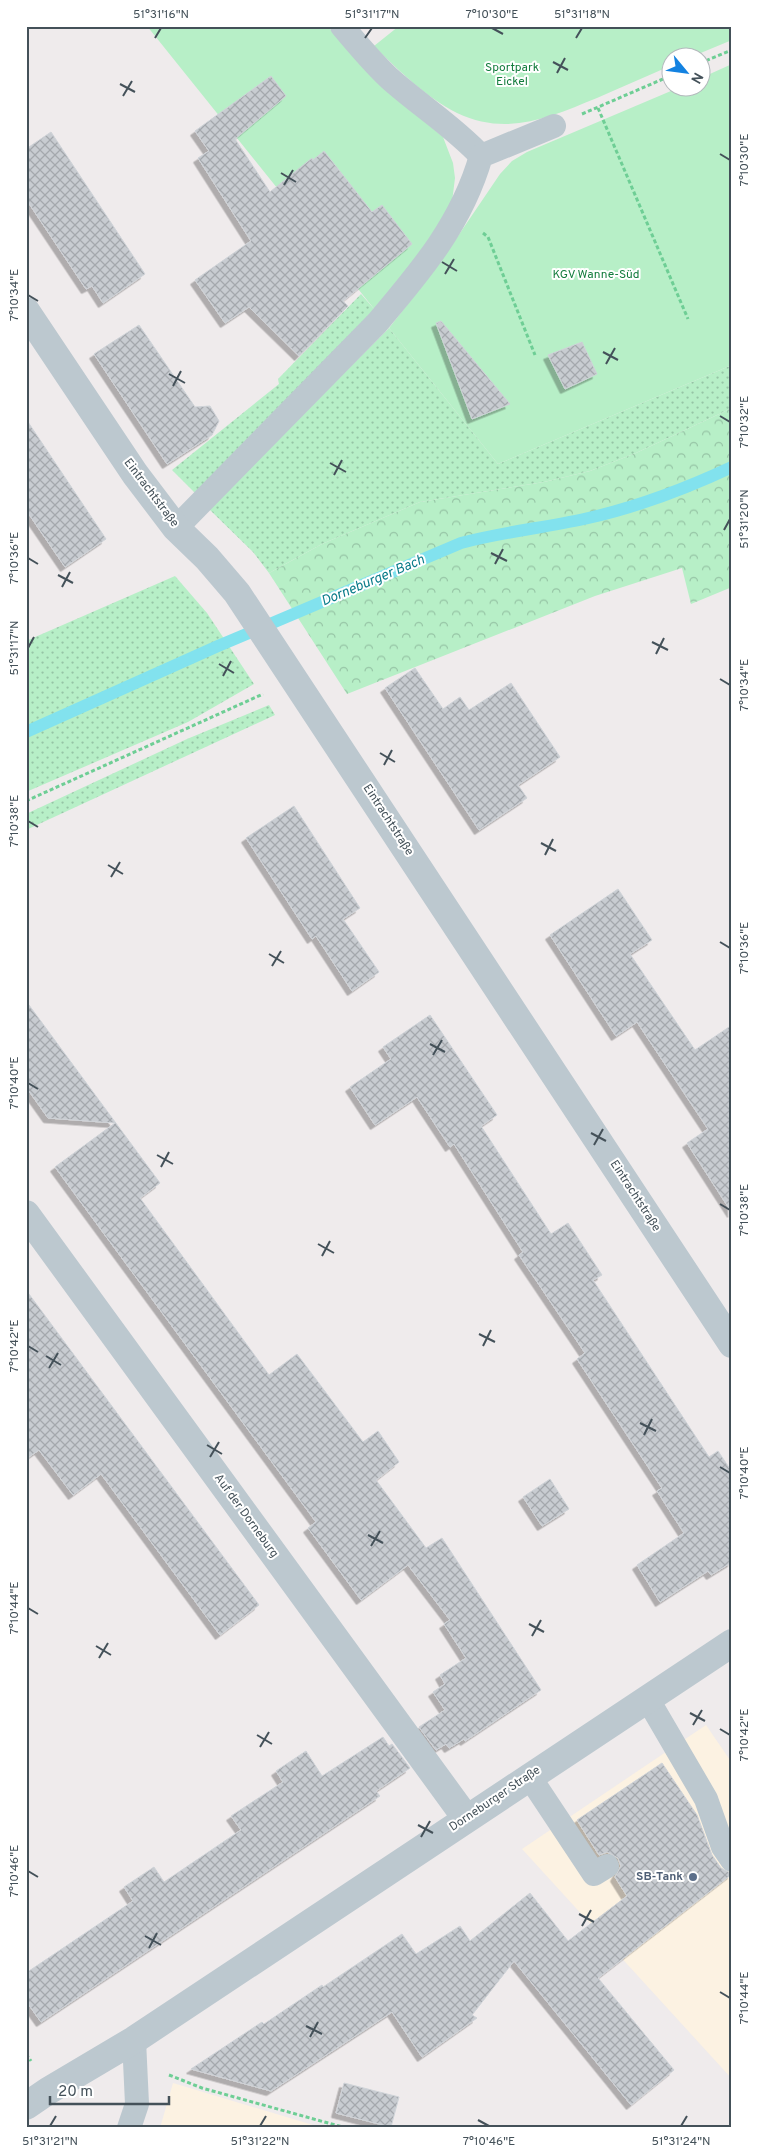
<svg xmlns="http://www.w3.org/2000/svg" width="758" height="2154" font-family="Overpass,sans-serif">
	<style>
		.commercial { fill: #fcf2e2 }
		.grass { fill: url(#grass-dots) }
		.forest { fill: url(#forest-crowns) }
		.green { fill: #b7efc7 }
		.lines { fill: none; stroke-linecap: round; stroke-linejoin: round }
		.stream { stroke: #82e2ee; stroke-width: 12 }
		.building { fill: url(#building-cross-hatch); stroke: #cfd3d8; filter: url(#shadow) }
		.path { stroke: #6ece95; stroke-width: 3; stroke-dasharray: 4 2.5; stroke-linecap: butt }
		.service { stroke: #bcc8cf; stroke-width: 24 }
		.minor { stroke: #bcc8cf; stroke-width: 28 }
		.tertiary { stroke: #bcc8cf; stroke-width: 28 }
		.ticks { fill: none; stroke: #445159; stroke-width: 2 }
		.service-dot { fill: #5c6f8a; stroke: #fff; stroke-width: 2 }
		.labels { text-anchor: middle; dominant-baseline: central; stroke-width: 4; stroke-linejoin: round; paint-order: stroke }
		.park-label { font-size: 12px; fill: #137c3d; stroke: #fff }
		.street-label { font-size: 12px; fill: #445159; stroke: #fff }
		.service-label { font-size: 12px; font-weight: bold; fill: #4e5e75; stroke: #fff; text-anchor: end }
		.water-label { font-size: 14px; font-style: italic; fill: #0a7c8a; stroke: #fff }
		.neatline { fill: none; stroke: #445159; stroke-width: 2 }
		.ticks-label { font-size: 12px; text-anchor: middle; fill: #445159 }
	</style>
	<defs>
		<pattern id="grass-dots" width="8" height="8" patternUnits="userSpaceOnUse" patternTransform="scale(1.25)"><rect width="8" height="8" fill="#b7efc7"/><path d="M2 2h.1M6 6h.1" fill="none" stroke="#96c4a5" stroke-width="1.8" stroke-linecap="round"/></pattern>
		<pattern id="forest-crowns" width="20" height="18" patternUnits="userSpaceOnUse" patternTransform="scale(1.25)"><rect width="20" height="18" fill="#b7efc7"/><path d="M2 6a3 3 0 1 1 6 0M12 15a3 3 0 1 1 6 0" fill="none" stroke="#96c4a5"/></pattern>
		<pattern id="building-cross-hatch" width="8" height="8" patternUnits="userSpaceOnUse" patternTransform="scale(1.25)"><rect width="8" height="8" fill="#c8ccd1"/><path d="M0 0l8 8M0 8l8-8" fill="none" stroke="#a4a8ad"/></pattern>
		<filter id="shadow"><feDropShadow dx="-4.5" dy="4.5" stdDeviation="0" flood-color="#0004"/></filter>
	</defs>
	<rect width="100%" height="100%" fill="#efebec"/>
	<!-- commercial -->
	<g class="commercial">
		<polygon points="706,1725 732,1763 732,2079 522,1849"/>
		<polygon points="173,2083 323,2128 160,2128"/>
	</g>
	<!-- grass -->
	<g class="grass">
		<polygon points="361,294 375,310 196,494 172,470 279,384 278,379"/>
		<polygon points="389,328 498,464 732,365 732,408 636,453 590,471 544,482 420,502 322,544 269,573 253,552 209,509"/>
		<polygon points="175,576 207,613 254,684 188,722 26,792 26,641"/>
		<polygon points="269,705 275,715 26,830 26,814 187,739"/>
	</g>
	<!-- forest -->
	<polygon class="forest" points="732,408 732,587 691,604 682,568 595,596 347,694 269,573 322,544 420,502 544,482 590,471 636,453"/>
	<!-- green -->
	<g class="green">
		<polygon points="147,26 327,26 378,82 443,137 453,163 455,178 452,202 423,250 375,310"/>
		<path d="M399,26H732V40L691,57L670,58V66C646,77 621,87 597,98C550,117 508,137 457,113C427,98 398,70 374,46Z"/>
		<polygon points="732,64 732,365 498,464 389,328 439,264 500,174 512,161 527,152 678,88 700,88 701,78"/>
	</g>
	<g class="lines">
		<!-- stream -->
		<path class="stream" d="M26,732L218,646L461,543C502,532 543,528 584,519C635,508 685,489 732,467"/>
	</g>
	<!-- building -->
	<g class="building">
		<polygon points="271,76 286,96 235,139 270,192 312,158 313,160 324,151 372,212 382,205 412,244 343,301 348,306 299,356 249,307 225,323 195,280 251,241 198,158 209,151 195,131"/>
		<polygon points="51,132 145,274 103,303 92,286 86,289 26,199 26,149"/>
		<polygon points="441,321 510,404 472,419 436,323"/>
		<polygon points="139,325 195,407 210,406 219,421 212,435 167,464 94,354"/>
		<polygon points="582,342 597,374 565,389 548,355"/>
		<polygon points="26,419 106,539 65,567 26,510"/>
		<polygon points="415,668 443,709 460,697 469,710 511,683 560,757 518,785 527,798 479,830 385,688"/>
		<polygon points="294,806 360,908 343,919 379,972 352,991 316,936 312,939 246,838"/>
		<polygon points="618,889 652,940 630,954 695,1050 732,1025 732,1213 687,1143 708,1129 637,1022 616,1036 550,935"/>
		<polygon points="26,1001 160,1183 140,1198 269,1375 297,1354 363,1442 378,1431 399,1462 376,1480 426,1548 442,1538 541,1690 465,1741 464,1739 449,1748 446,1744 436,1750 419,1727 445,1710 433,1692 445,1684 440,1675 466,1658 444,1624 450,1620 408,1565 361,1600 308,1528 316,1522 55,1167 115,1123 48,1118 26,1087"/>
		<polygon points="430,1015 497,1115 481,1126 551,1234 568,1223 602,1275 593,1280 709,1457 718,1451 732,1472 732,1562 711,1575 708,1571 660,1602 637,1565 684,1533 657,1491 662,1488 577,1359 585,1353 519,1255 523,1252 454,1144 450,1147 417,1097 375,1125 350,1087 391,1059 383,1047"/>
		<polygon points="26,1290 259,1605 220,1635 101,1474 73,1495 39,1450 26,1459"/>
		<polygon points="550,1479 569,1509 542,1526 523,1497"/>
		<polygon points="383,1737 389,1746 392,1744 410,1768 376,1791 380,1796 41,2022 26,2001 26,1973 133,1901 124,1887 154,1867 164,1882 241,1830 231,1816 283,1782 276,1771 306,1751 322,1776"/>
		<polygon points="662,1763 697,1815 712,1855 721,1868 732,1874 598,1978 674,2070 631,2105 514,1961 472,2015 477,2018 422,2057 392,2012 271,2091 191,2069 262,2022 264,2024 322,1985 323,1987 402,1934 416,1954 460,1926 470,1941 530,1893 568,1941 627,1896 615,1877 621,1866 618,1858 607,1852 599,1855 577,1820"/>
		<polygon points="344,2083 399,2097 391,2127 336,2113"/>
	</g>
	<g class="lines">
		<!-- path -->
		<g class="path">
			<polyline points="700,63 732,50"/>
			<polyline points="598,108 688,319"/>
			<polyline points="582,114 670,76"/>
			<polyline points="483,233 488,237 535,355"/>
			<polyline points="26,801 263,694"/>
			<polyline points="26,2054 31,2061"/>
			<polyline points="169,2075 202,2088 346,2128"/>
		</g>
		<!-- service -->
		<g class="service">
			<path d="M342,26C357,44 372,62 389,78C419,105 453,126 481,156"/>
			<path d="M176,528L377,323C421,271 462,223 481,156L554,126"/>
			<polyline points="647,1698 706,1799 723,1847 732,1860"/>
			<polyline points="529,1776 594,1874 607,1866"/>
			<polyline points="129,2128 137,2104 134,2040"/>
		</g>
		<!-- minor -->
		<g class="minor">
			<polyline points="26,311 135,474 176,528 207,558 237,593 732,1344"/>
			<polyline points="26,1214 466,1818"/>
		</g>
		<!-- tertiary -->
		<polyline class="tertiary" points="26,2106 48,2091 134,2040 732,1643"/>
	</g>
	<!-- ticks -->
	<path class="ticks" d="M492,28L503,34M155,38L161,28M365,38L372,28M576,38L582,28M553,62L568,70M557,73L565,58M120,84L135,92M123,96L132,81M720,154L730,160M281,173L296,182M284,185L293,170M442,262L457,271M445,274L454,259M28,295L38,301M603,352L618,360M606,364L615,348M169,374L185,383M173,386L181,371M720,416L730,422M330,463L346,472M334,475L342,460M724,530L730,519M491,553L507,561M28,558L38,564M495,564L503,549M58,575L73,583M62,587L70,572M652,642L668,650M28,648L34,637M656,654L664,638M219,664L234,673M223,676L231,661M720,679L730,685M380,753L395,762M384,765L392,750M28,821L38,827M541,843L556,851M545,855L553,839M108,865L123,874M111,877L120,862M720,942L730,948M269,954L284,963M272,966L281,951M430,1044L445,1052M433,1055L442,1040M28,1083L38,1089M591,1133L606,1141M594,1145L603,1129M157,1155L173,1164M161,1167L169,1152M720,1204L730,1210M318,1244L334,1253M322,1256L330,1241M479,1334L495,1342M28,1346L38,1352M483,1346L491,1330M46,1356L61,1365M49,1368L58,1353M640,1423L656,1431M644,1435L652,1419M207,1445L222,1454M210,1457L219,1442M720,1467L730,1473M368,1535L383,1543M371,1546L380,1531M28,1608L38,1614M529,1624L544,1632M532,1636L541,1620M96,1646L111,1655M99,1658L108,1643M690,1713L705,1721M693,1725L702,1710M720,1729L730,1735M257,1735L272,1744M260,1747L269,1732M418,1825L433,1833M421,1837L430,1821M28,1871L38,1877M579,1914L594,1922M582,1926L591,1910M145,1936L161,1945M149,1948L157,1933M720,1992L730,1998M306,2026L322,2034M310,2037L318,2022M478,2120L489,2126M50,2126L56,2116M260,2126L266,2116M681,2126L687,2116"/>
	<!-- markers -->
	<circle class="service-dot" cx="693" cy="1877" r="5"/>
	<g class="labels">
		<!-- park labels -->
		<g class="park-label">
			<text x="512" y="68">Sportpark<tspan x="512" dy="14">Eickel</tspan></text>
			<text x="596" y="275">KGV Wanne-Süd</text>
		</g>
		<!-- street labels -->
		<g class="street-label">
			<text transform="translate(151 493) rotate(53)">Eintrachtstraße</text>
			<text transform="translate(388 820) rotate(57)">Eintrachtstraße</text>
			<text transform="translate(635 1196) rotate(57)">Eintrachtstraße</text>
			<text transform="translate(246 1516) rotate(54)">Auf der Dorneburg</text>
			<text transform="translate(495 1799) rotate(-34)">Dorneburger Straße</text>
		</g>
		<!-- service labels -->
		<g class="service-label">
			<text x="683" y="1877">SB-Tank</text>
		</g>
		<!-- water labels -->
		<g class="water-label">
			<text transform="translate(373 581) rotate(-23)">Dorneburger Bach</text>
		</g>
	</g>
	<!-- border -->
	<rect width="758" height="2154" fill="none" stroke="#ffffff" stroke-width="55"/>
	<!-- north arrow -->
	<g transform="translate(686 72) rotate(119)"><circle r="24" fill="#ffffff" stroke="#b4b9bd"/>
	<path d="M0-4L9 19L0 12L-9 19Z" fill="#1382e1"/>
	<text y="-8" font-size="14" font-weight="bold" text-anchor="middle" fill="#445159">N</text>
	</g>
	<!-- scale -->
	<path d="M50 2096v8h119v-8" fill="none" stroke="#445159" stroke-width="2.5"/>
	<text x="58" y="2096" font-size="15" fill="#445159" stroke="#ffffff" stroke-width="4" paint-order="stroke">20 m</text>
	<rect x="28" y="28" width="702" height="2098" class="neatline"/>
	<g class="ticks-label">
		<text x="161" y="18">51°31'16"N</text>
		<text x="372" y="18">51°31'17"N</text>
		<text x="492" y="18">7°10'30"E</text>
		<text x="582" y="18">51°31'18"N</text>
		<text transform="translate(744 160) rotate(-90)" y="4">7°10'30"E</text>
		<text transform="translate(14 295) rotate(-90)" y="4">7°10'34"E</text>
		<text transform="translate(744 422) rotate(-90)" y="4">7°10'32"E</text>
		<text transform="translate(744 519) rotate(-90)" y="4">51°31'20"N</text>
		<text transform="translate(14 558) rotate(-90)" y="4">7°10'36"E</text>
		<text transform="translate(14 648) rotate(-90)" y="4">51°31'17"N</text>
		<text transform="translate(744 685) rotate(-90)" y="4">7°10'34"E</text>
		<text transform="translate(14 821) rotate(-90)" y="4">7°10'38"E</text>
		<text transform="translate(744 948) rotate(-90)" y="4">7°10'36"E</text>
		<text transform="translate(14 1083) rotate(-90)" y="4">7°10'40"E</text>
		<text transform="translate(744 1210) rotate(-90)" y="4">7°10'38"E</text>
		<text transform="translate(14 1346) rotate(-90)" y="4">7°10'42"E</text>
		<text transform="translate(744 1473) rotate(-90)" y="4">7°10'40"E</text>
		<text transform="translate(14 1608) rotate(-90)" y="4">7°10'44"E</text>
		<text transform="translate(744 1735) rotate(-90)" y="4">7°10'42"E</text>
		<text transform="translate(14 1871) rotate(-90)" y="4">7°10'46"E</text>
		<text transform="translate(744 1998) rotate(-90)" y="4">7°10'44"E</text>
		<text x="50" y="2145">51°31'21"N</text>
		<text x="260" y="2145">51°31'22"N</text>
		<text x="489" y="2145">7°10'46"E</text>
		<text x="681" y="2145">51°31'24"N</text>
	</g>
</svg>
